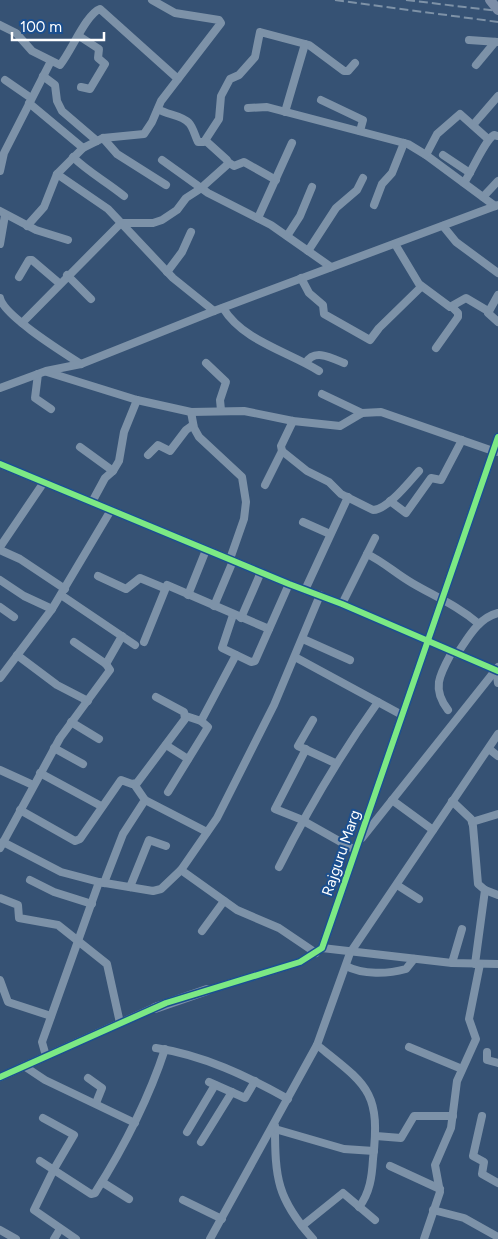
<svg xmlns="http://www.w3.org/2000/svg" width="498" height="1239" font-family="Figtree,sans-serif">
	<style>
		.lines { fill: none; stroke-linecap: round; stroke-linejoin: round }
		.minor { stroke: #7d92a8; stroke-width: 8 }
		.major { stroke: #7d8ea7; stroke-width: 10 }
		.rail { stroke: #7e92a7; stroke-width: 2; stroke-dasharray: 9 4; stroke-linecap: butt }
		.major-bridge { stroke: #7d8ea7; stroke-width: 10 }
		.cycleway-casing { stroke: #1b4f8f; stroke-width: 9 }
		.cycleway { stroke: #7ce984; stroke-width: 6 }
		.labels { text-anchor: middle; dominant-baseline: central; stroke-width: 4; stroke-linejoin: round; paint-order: stroke }
		.street-label { font-size: 15px; fill: #fff; stroke: #1b4f8f }
	</style>
	<rect width="100%" height="100%" fill="#365274"/>
	<g class="lines">
		<!-- minor -->
		<g class="minor">
			<path d="M0,25L16,33L32,51L60,65C71,52 86,14 100,9L178,79"/>
			<polyline points="79,36 99,49 98,58 105,64 90,89 81,87"/>
			<polyline points="469,40 498,42"/>
			<polyline points="476,65 495,42"/>
			<polyline points="43,76 55,85 57,101 62,111 97,141"/>
			<polyline points="5,80 31,98"/>
			<polyline points="321,100 363,120 360,131"/>
			<polyline points="29,103 83,148"/>
			<polyline points="248,108 267,107 408,144 426,155 495,206"/>
			<path d="M158,109C167,115 182,115 189,123C193,127 195,136 198,142H204L219,119L221,96L230,79L239,75L255,57L260,32L309,45L344,71H348L355,63"/>
			<polyline points="285,112 305,44"/>
			<polyline points="473,125 498,96"/>
			<polyline points="103,138 117,154 166,185"/>
			<polyline points="426,155 437,134 460,114 488,139"/>
			<polyline points="443,155 470,173"/>
			<path d="M73,157C88,172 107,182 124,196"/>
			<polyline points="162,160 208,193 271,225 331,267"/>
			<polyline points="228,162 234,166 244,162 276,180"/>
			<polyline points="0,171 4,153 51,61"/>
			<polyline points="57,174 108,209 173,278 214,311"/>
			<path d="M464,183C472,171 485,140 494,135L498,136"/>
			<polyline points="483,197 498,181"/>
			<polyline points="374,205 382,184 392,173 404,143"/>
			<polyline points="0,211 36,230 68,240"/>
			<polyline points="258,218 292,143"/>
			<polyline points="27,226 44,207 57,174 83,148 103,138 144,134 152,122 161,101 221,23 219,20 175,13 152,0"/>
			<polyline points="443,226 456,242 498,273"/>
			<polyline points="287,236 300,216 312,187"/>
			<polyline points="0,244 5,215"/>
			<polyline points="395,244 419,284 450,307 466,298 488,311"/>
			<polyline points="308,251 336,208 357,190 363,178"/>
			<polyline points="167,272 182,252 191,232"/>
			<polyline points="67,275 91,299"/>
			<polyline points="19,277 29,260 32,260 59,283"/>
			<polyline points="301,278 309,293 323,305 324,314 370,340 379,328 421,287"/>
			<polyline points="498,295 488,313 498,322"/>
			<path d="M0,298C4,316 64,353 81,364"/>
			<path d="M223,308C243,341 287,351 319,371"/>
			<polyline points="22,323 121,223 153,223 162,220 177,210 186,198 200,189 228,164 227,160 206,141"/>
			<polyline points="436,348 458,317 458,313 452,307"/>
			<polyline points="206,363 226,382 220,400 221,410"/>
			<path d="M306,363C314,348 332,358 344,363"/>
			<polyline points="47,372 137,400 191,412 244,411 293,421 340,426 362,413 381,412 496,452"/>
			<polyline points="38,374 35,398 51,409"/>
			<polyline points="0,388 46,371 81,364 214,311 498,205"/>
			<polyline points="322,394 362,413"/>
			<polyline points="191,412 194,428 199,437 242,477 246,502 244,519 230,559"/>
			<path d="M293,421L281,446L282,451L307,471L329,482L341,494L373,510C387,510 409,482 419,471"/>
			<polyline points="80,447 113,471"/>
			<polyline points="148,455 158,445 170,451 186,430 193,425"/>
			<polyline points="0,464 289,584 342,604 498,671"/>
			<polyline points="265,485 282,451"/>
			<polyline points="390,501 406,513 431,478 441,480 462,440"/>
			<polyline points="92,502 105,478 113,471 119,461 124,432 137,400"/>
			<polyline points="303,522 330,534"/>
			<polyline points="0,547 44,482"/>
			<polyline points="0,550 20,559 65,589"/>
			<path d="M367,554C384,562 396,574 412,583C436,597 458,606 479,624"/>
			<polyline points="98,576 126,589 140,578 164,588"/>
			<polyline points="0,580 24,596 52,609"/>
			<polyline points="305,590 348,497"/>
			<polyline points="61,595 135,645"/>
			<polyline points="188,595 206,550"/>
			<polyline points="342,604 375,538"/>
			<polyline points="214,606 233,561"/>
			<polyline points="0,607 14,617"/>
			<polyline points="233,615 222,648 251,662 255,661 289,584"/>
			<polyline points="241,618 261,572"/>
			<polyline points="303,639 350,660"/>
			<polyline points="144,642 167,585 269,629"/>
			<path d="M457,654C468,638 478,618 498,613"/>
			<polyline points="17,655 57,685 88,701"/>
			<polyline points="295,657 402,715"/>
			<polyline points="106,664 122,636"/>
			<polyline points="496,670 498,683"/>
			<polyline points="0,678 52,609 111,510"/>
			<path d="M448,710C431,688 440,674 452,652"/>
			<polyline points="313,720 298,746 335,763"/>
			<polyline points="201,721 236,655"/>
			<polyline points="71,722 99,739"/>
			<polyline points="166,745 188,759"/>
			<polyline points="54,748 83,764"/>
			<polyline points="306,749 275,809 300,819 355,850"/>
			<polyline points="489,749 498,756"/>
			<polyline points="0,770 33,785"/>
			<polyline points="40,773 101,806"/>
			<polyline points="168,792 208,727 201,721 186,716"/>
			<polyline points="145,800 207,832"/>
			<polyline points="392,800 433,830"/>
			<polyline points="452,801 471,819 473,826 478,884 485,890 475,964"/>
			<polyline points="20,810 75,841 80,839 121,780 132,784 137,783 185,719 184,712 156,697"/>
			<polyline points="472,822 498,814"/>
			<polyline points="362,838 498,667"/>
			<polyline points="3,842 61,872 99,882"/>
			<polyline points="0,848 60,738 110,670 106,664 74,642"/>
			<path d="M279,867C308,809 340,755 378,702"/>
			<polyline points="30,880 54,892 92,904"/>
			<polyline points="104,883 123,834 145,800 134,784"/>
			<polyline points="397,885 419,899"/>
			<polyline points="130,887 149,840 166,846"/>
			<polyline points="485,890 498,895"/>
			<polyline points="0,898 18,905 19,918 58,925 107,964 120,1023"/>
			<polyline points="202,931 224,901"/>
			<polyline points="322,948 452,963 498,964"/>
			<polyline points="316,953 279,928 237,910 181,870 217,818 274,705 320,595"/>
			<polyline points="452,963 462,929"/>
			<path d="M346,966C363,975 388,974 406,969L414,959"/>
			<polyline points="0,980 8,1002 51,1016"/>
			<polyline points="202,992 300,962 322,948 498,437"/>
			<path d="M317,1045C367,1085 381,1091 373,1159C372,1176 370,1193 359,1207"/>
			<polyline points="409,1047 462,1069"/>
			<path d="M156,1048C203,1055 247,1076 288,1099"/>
			<polyline points="487,1052 487,1060 498,1063"/>
			<polyline points="46,1056 42,1042 99,882 153,891 161,889 181,870"/>
			<polyline points="24,1066 45,1080 135,1123"/>
			<polyline points="0,1077 158,1006"/>
			<polyline points="88,1078 102,1088 96,1103"/>
			<polyline points="209,1082 245,1098 255,1081"/>
			<polyline points="482,1116 473,1156 484,1162 482,1174 498,1183"/>
			<polyline points="43,1118 74,1135 54,1169 34,1210 76,1239"/>
			<path d="M275,1126C275,1178 277,1199 313,1239"/>
			<polyline points="275,1129 344,1149 374,1151"/>
			<polyline points="187,1132 215,1085"/>
			<polyline points="376,1136 401,1138 414,1116 453,1116"/>
			<polyline points="201,1142 232,1092"/>
			<path d="M40,1161L91,1194L95,1193C124,1147 148,1101 165,1049"/>
			<polyline points="390,1166 440,1189"/>
			<polyline points="102,1182 129,1199"/>
			<polyline points="183,1200 222,1219"/>
			<polyline points="433,1210 464,1218 498,1237"/>
			<polyline points="302,1226 343,1193 375,1220"/>
			<polyline points="0,1230 16,1239"/>
			<polyline points="54,1239 60,1229"/>
			<polyline points="210,1239 317,1045 350,953 498,734"/>
			<polyline points="424,1239 440,1192 435,1165 451,1128 457,1081 476,1039 469,1019 480,964"/>
		</g>
		<!-- major -->
		<polyline class="major" points="155,1008 207,990"/>
		<!-- rail -->
		<g class="rail">
			<polyline points="335,0 498,22"/>
			<polyline points="406,0 498,11"/>
		</g>
		<!-- major-bridge -->
		<polyline class="major-bridge" points="490,0 498,10"/>
		<defs>
			<g id="cycleway">
				<polyline points="0,464 289,584 342,604 498,671"/>
				<polyline points="0,1077 166,1003 300,962 322,948 498,437"/>
			</g>
		</defs>
		<!-- cycleway casing -->
		<use href="#cycleway" class="cycleway-casing"/>
		<!-- cycleway -->
		<use href="#cycleway" class="cycleway"/>
	</g>
	<g class="labels">
		<!-- street labels -->
		<g class="street-label">
			<text transform="translate(341 853) rotate(-71)">Rajguru Marg</text>
		</g>
	</g>
	<!-- scale -->
	<path d="M12 32v8h92v-8" fill="none" stroke="#ffffff" stroke-width="2.5"/>
	<text x="20" y="32" font-size="15" fill="#ffffff" stroke="#1b4f8f" stroke-width="4" paint-order="stroke">100 m</text>
</svg>
